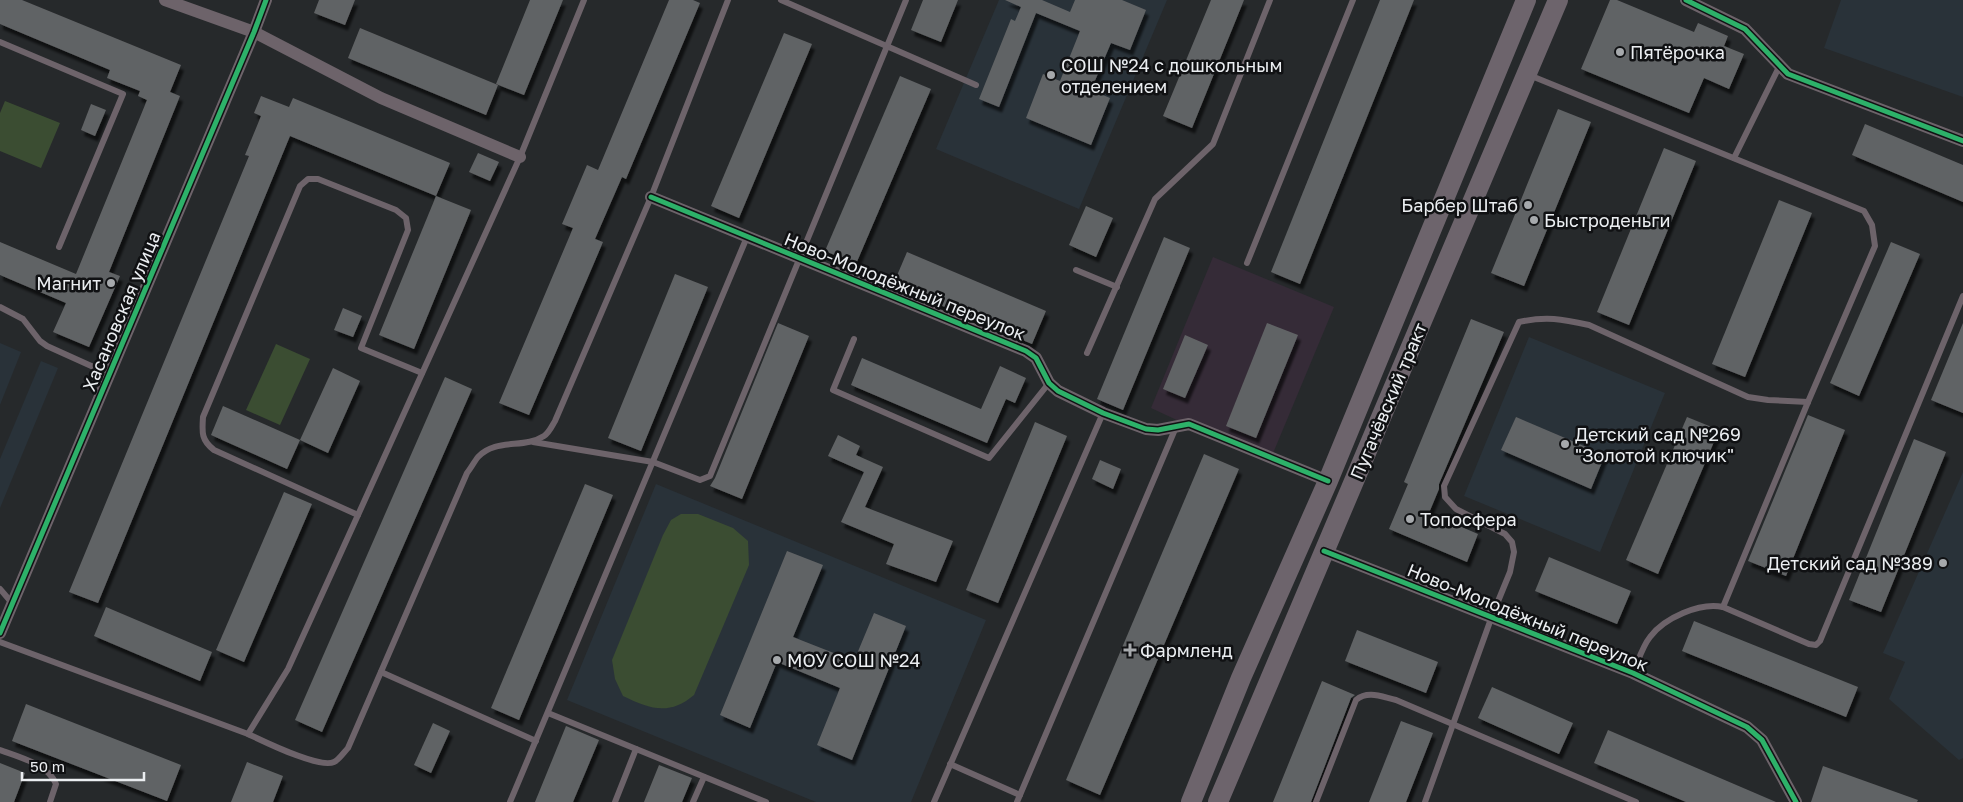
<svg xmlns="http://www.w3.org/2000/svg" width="1963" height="802" font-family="'Golos Text',sans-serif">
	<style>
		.commercial { fill: #352b37 }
		.built { fill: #293239 }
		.green { fill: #3b4d32 }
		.building { fill: #616365; filter: url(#shadow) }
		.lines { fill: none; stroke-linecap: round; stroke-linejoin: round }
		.service { stroke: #6d636a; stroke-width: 6 }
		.minor { stroke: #6d636a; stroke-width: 12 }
		.primary { stroke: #6d646c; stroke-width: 20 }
		.cycleway-casing { stroke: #101113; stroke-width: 8 }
		.cycleway { stroke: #2db169; stroke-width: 5 }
		.poi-dot { fill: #a6a9ac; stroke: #101113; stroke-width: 2 }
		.labels { text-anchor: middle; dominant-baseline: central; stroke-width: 5; stroke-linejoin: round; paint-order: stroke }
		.poi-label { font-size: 18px; fill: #ebeef1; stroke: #101113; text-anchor: start }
		.street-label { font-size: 18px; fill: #ebeef1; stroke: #101113 }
	</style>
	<defs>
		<filter id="shadow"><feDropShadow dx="3" dy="5.5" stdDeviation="1" flood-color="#0009"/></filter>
	</defs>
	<rect width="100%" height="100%" fill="#26292b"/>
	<!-- commercial -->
	<polygon class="commercial" points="1213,257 1334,307 1269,463 1151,408"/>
	<!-- built -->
	<g class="built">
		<polygon points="999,0 1167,0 1079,209 936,149"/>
		<polygon points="1841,0 1963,0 1963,97 1824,48"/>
		<polygon points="1529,337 1665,393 1600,552 1464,496"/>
		<polygon points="0,343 21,352 0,405"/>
		<polygon points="41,361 58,368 0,508 0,459"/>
		<polygon points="1963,472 1963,758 1959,760 1889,699 1905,662 1883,653"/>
		<polygon points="656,484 986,620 911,802 816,802 567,700"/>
	</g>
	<!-- green -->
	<g class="green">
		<polygon points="5,101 60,123 41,168 0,151 0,113"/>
		<polygon points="276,344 310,359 280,425 246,410"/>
		<path d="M681,514H698L733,528L748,541L749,565L694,695C669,716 650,709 623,696L615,679L612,660L663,535L671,520Z"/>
	</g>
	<!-- building -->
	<g class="building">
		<polygon points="0,0 22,0 181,65 170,92 180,96 109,272 120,276 89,347 53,332 66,303 0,275 0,242 76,274 147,100 138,96 140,91 107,78 110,70 0,24"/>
		<polygon points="319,0 355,0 345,25 314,13"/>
		<polygon points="530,0 563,0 524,95 496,84"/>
		<polygon points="669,0 693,0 700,3 626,179 622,177 595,239 603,242 529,415 499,403 573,228 562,224 587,165 598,170"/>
		<polygon points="923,0 958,0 941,42 911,30"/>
		<polygon points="1005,0 1042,0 1070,12 1075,0 1122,0 1146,10 1130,50 1111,43 1091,90 1110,98 1091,145 1026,118 1043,74 1060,81 1080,31 1036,13 999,107 979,99 1011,19 1015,21 1021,7"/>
		<polygon points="1211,0 1244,0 1192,128 1163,116"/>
		<polygon points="1380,0 1414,0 1300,284 1271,272"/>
		<polygon points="1610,0 1617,0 1694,32 1698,23 1728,36 1724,46 1744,54 1729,89 1704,78 1689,113 1581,69"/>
		<polygon points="360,28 498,85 486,115 348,58"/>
		<polygon points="784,33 812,44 739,218 711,206"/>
		<polygon points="900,76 931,89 856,264 825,251"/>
		<polygon points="261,96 289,107 293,98 450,163 436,196 290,136 98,603 69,592 249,156 245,155 261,116 254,113"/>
		<polygon points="91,104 106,110 95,136 81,130"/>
		<polygon points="1558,109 1591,122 1524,286 1491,273"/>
		<polygon points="1865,124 1963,165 1963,202 1852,155"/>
		<polygon points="1664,148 1696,161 1629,325 1597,312"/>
		<polygon points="478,153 499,162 490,181 469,172"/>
		<polygon points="436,196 471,210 414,349 379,335"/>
		<polygon points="1779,200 1812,213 1745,377 1712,364"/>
		<polygon points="1086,206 1113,218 1096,257 1069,245"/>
		<polygon points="1164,237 1190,248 1123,410 1097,399"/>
		<polygon points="1891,242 1920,254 1859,396 1830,383"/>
		<polygon points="907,252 1046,311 1032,344 893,285"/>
		<polygon points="675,274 708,287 641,451 608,438"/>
		<polygon points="343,308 362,316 353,337 334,330"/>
		<polygon points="1471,319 1504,332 1439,484 1439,489 1429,513 1478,534 1467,562 1389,529 1408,484 1404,482"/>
		<polygon points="778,323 809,336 742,499 710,486 715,478"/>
		<polygon points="1267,323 1298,335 1256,438 1226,426"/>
		<polygon points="1963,323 1963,413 1931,400"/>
		<polygon points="1185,335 1208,345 1185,398 1163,389"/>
		<polygon points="862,358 981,409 1000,366 1026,378 1015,403 1006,399 987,443 851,385"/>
		<polygon points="333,368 360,381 328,453 300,440"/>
		<polygon points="445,377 472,389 322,732 295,720"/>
		<polygon points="223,406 300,440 287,469 211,435"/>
		<polygon points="1808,415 1845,430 1786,576 1748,561"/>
		<polygon points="1516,417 1605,455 1591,489 1501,450"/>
		<polygon points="1687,417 1719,430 1658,574 1626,560"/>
		<polygon points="1035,422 1067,436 998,603 966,590"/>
		<polygon points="838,435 860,446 856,455 883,467 865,507 953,541 936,582 886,564 894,544 841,522 864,472 828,456"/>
		<polygon points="1914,439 1946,452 1881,612 1849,600"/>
		<polygon points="1204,454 1239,469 1100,795 1066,780"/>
		<polygon points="1100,460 1121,469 1113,489 1092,479"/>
		<polygon points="585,484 613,495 519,720 491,708"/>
		<polygon points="284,492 312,504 244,662 216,650"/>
		<polygon points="787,551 823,565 793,637 854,661 874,613 906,626 852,760 817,745 840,688 777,662 750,728 720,715"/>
		<polygon points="1549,557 1631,591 1617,624 1535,591"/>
		<polygon points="106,607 212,652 200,681 94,636"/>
		<polygon points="1694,621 1858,687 1846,717 1682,651"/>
		<polygon points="1357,630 1438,662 1426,693 1345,661"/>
		<polygon points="1322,681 1355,695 1351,698 1311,802 1273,802"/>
		<polygon points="1492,687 1573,723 1559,754 1478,718"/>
		<polygon points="26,704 181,765 167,801 12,741"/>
		<polygon points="1401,721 1433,733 1406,802 1369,802"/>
		<polygon points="433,723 450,731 431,773 414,765"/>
		<polygon points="566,726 599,740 573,802 535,802"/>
		<polygon points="1608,730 1776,802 1686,802 1594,763"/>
		<polygon points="247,762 283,776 273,802 231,802"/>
		<polygon points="0,763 25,773 14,802 0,802"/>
		<polygon points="659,765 692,778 682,802 644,802"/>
		<polygon points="1823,766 1918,800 1917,802 1811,802"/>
	</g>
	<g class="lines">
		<!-- service -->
		<g class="service">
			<polyline points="781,0 976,85"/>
			<polyline points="0,42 123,94 59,247"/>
			<path d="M1529,75L1864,211L1872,225L1875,246L1808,402L1723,607C1700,602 1664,618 1650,637C1642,647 1638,662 1633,673"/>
			<polyline points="1734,158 1780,65"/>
			<polyline points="1247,263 1353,0"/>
			<polyline points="1076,270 1117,287"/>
			<polyline points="0,307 23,319 40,341 47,346 109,374"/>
			<polyline points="854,339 833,390 989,458 1049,383"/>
			<polyline points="1087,353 1155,199 1213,144 1270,0"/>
			<polyline points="533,442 653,462 700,480 710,476 906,0"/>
			<path d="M358,515L214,450C201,440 202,432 203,417L300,186L308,179H318L396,210L406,218L408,230L361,348L422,373"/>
			<polyline points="0,589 12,603"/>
			<polyline points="1723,607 1809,644 1816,645 1820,641 1963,296"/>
			<path d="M0,642L248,734C263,741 319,769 334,762C339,760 344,752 348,748L467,473C471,468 474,462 478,457C496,438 524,449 544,436C549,433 552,426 555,421L651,197L728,0"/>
			<polyline points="381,672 536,741"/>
			<polyline points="548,713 766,802"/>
			<polyline points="248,734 288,669 358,515 520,157 584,0"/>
			<path d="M0,750C19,757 48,764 56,784L50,802"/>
			<polyline points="950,764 1020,795"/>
			<polyline points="510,802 747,237"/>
			<polyline points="615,802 636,749"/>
			<polyline points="693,802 704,777"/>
			<polyline points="934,802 1103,413"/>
			<polyline points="1017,802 1176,427"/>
			<path d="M1316,802L1356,700C1368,690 1382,697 1396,700L1636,802"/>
			<path d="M1425,802L1492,616L1510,572L1514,552L1512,542L1505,534L1456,509L1445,497L1444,486L1519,322C1546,316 1562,319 1589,325L1748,397L1768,400L1808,402"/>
		</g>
		<!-- minor -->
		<g class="minor">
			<polyline points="165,0 254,32 381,98 520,157"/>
			<polyline points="1686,0 1745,29 1788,74 1963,141"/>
			<polyline points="651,197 1026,351 1036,358 1049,383 1058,391 1103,413 1146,429 1158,430 1189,424 1328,481"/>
			<polyline points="1324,551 1633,673 1747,727 1762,740 1796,802"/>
			<polyline points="0,633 254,32 266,0"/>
		</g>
		<!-- primary -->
		<g class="primary">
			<polyline points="1191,802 1241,678 1328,481 1526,0"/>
			<polyline points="1218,802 1558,0"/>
		</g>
		<defs>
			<g id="cycleway">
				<polyline points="1686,0 1745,29 1788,74 1963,141"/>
				<polyline points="651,197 1026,351 1036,358 1049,383 1058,391 1103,413 1146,429 1158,430 1189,424 1328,481"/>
				<polyline points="1324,551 1633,673 1747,727 1762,740 1796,802"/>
				<polyline points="0,633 254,32 266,0"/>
			</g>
		</defs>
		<!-- cycleway casing -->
		<use href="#cycleway" class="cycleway-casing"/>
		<!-- cycleway -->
		<use href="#cycleway" class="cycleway"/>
	</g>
	<!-- markers -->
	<g class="poi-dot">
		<circle cx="1620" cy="52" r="5"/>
		<circle cx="1051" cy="75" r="5"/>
		<circle cx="1528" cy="205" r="5"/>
		<circle cx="1534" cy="220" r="5"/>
		<circle cx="111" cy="283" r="5"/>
		<circle cx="1565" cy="444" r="5"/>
		<circle cx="1410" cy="519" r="5"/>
		<circle cx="1943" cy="563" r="5"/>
		<path d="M1127.5 642.5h5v5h5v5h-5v5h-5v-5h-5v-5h5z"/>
		<circle cx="777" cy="660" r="5"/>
	</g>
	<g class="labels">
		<!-- poi labels -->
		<g class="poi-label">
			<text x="1630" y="52">Пятёрочка</text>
			<text x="1061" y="65">СОШ №24 с дошкольным<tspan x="1061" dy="21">отделением</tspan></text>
			<text x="1518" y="205" text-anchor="end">Барбер Штаб</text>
			<text x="1544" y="220">Быстроденьги</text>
			<text x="101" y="283" text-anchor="end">Магнит</text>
			<text x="1575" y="434">Детский сад №269<tspan x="1575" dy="21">"Золотой ключик"</tspan></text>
			<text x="1420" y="519">Топосфера</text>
			<text x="1933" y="563" text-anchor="end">Детский сад №389</text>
			<text x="1140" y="650">Фармленд</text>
			<text x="787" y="660">МОУ СОШ №24</text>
		</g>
		<!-- street labels -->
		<g class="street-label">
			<text transform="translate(905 286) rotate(22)">Ново-Молодёжный переулок</text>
			<text transform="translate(121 311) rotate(-67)">Хасановская улица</text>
			<text transform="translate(1388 401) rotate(-67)">Пугачёвский тракт</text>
			<text transform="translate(1528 617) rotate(22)">Ново-Молодёжный переулок</text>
		</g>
	</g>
	<!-- scale -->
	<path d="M22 772v8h122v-8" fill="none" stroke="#ebeef1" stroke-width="2.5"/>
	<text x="30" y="772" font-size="15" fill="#ebeef1" stroke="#101113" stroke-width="4" paint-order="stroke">50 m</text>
</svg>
